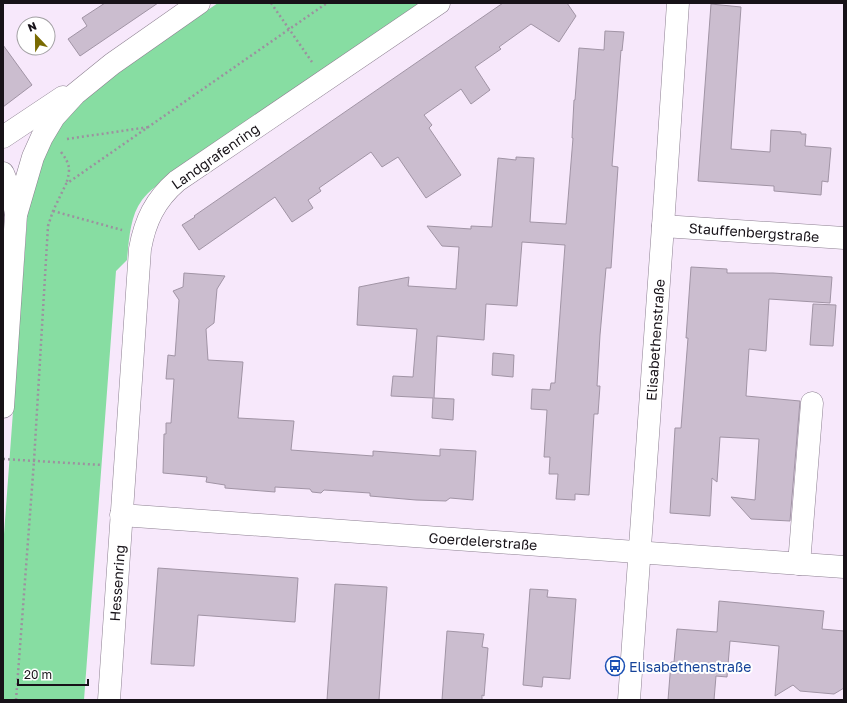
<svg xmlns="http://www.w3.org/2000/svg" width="847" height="703" font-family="'Golos Text',sans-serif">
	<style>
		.green { fill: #87dda2 }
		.building { fill: #cbbdcf; stroke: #a194a5 }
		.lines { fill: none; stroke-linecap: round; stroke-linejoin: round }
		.minor-casing { stroke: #8d8091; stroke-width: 23 }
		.path { stroke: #9c919f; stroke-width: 2.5; stroke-dasharray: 2 3; stroke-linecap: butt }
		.minor { stroke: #fff; stroke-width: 22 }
		.labels { text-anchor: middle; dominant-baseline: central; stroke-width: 4; stroke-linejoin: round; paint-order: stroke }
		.street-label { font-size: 14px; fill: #171218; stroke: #fff }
		.transit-label { font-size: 14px; fill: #164399; stroke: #fff; text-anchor: start }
	</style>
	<rect width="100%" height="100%" fill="#f7e8fb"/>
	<!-- green -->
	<path class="green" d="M218,3H420L167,176C159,184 149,191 142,200C130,216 129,240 127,260L116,271L84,700H3V548L28,207L43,155L68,112L112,75Z"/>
	<!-- building -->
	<g class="building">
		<polygon points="105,3 158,3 80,56 68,39 87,26 82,18"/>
		<polygon points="503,3 567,3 576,16 559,42 531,24 499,47 501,49 475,67 490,90 471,104 461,89 424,115 432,125 429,128 461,175 426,198 398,157 382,167 371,152 319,188 321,191 308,200 313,208 292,222 275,197 199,250 182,225 195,217 194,216"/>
		<polygon points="711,4 741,7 731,149 770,152 771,130 801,132 801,134 806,134 805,146 831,148 828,182 822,181 821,195 774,191 774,186 698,181"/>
		<polygon points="605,31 624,32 622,51 621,50 612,166 618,167 611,268 606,268 600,335 597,386 600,386 598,414 594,414 589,495 575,494 575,500 556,499 558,474 549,474 550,457 544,457 547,410 531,409 532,389 550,390 551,383 555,383 565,245 522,242 517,306 486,304 484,340 437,336 434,398 454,399 453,420 432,418 433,398 391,396 393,376 413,377 417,329 357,325 359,287 409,277 408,286 456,289 459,247 442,246 427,226 471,229 471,226 492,227 498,158 516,160 516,157 534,158 530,222 566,224 573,138 572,138 574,100 575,100 579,48 604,50"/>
		<polygon points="3,45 32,85 3,107"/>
		<polygon points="691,267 727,269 727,273 773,273 832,277 830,303 769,299 766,351 749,349 746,396 800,401 790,521 751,519 731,497 755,500 759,439 720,437 717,482 712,478 710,516 670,513 675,428 681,428 688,338 686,338"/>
		<polygon points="184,273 225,276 217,289 214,323 206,329 208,360 243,362 238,418 294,421 291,450 373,456 373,451 440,456 440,449 476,451 473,500 450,498 446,501 416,500 370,496 370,493 324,490 321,493 312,492 310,489 275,487 275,492 225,488 225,485 206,482 207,477 163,473 164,434 166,434 166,423 171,423 174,379 166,379 168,355 175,356 179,300 173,291 183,287"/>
		<polygon points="813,304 836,305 833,346 810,345"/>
		<polygon points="493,353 514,355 513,377 492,375"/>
		<polygon points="158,568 298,578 295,622 198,615 194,666 151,664"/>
		<polygon points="335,584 387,587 379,700 327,700"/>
		<polygon points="530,589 548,590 547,597 576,599 570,679 543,677 542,687 523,685"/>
		<polygon points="719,601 824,611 822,629 844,631 844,688 834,694 800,691 793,685 775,696 779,646 730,641 727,677 716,676 714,700 668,700 671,662 674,662 677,629 717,632"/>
		<polygon points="447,631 484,634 482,647 488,648 484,696 482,695 482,700 442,700"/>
	</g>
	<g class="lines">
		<defs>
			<g id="minor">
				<polyline points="3,137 63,97"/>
				<polyline points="3,173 13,198 16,214"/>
				<polyline points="663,226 844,238"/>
				<polyline points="3,407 16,215 33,157 42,137 54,117 75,94 112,64 199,3"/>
				<polyline points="121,515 844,567"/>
				<polyline points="799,564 812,403"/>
				<path d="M109,700L140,249C145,221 155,200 177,181L439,3"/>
				<polyline points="629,700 663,226 678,3"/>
			</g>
		</defs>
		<!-- minor casing -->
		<use href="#minor" class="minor-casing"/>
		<!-- path -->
		<g class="path">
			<polyline points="271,3 312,62"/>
			<polyline points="67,139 149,127"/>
			<path d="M61,152C70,164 71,169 66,184"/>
			<polyline points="53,211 122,230"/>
			<polyline points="3,459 102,465"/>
			<polyline points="16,700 34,461 48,226 53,211 66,184 327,3"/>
		</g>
		<!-- minor -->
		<use href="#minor" class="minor"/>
	</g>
	<!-- icons -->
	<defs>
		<symbol id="bus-ring" viewBox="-11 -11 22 22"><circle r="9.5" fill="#fff" stroke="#1a4fb4" stroke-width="1.5"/><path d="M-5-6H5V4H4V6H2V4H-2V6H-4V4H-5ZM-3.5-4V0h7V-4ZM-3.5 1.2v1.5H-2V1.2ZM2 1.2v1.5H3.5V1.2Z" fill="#1a4fb4"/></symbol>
	</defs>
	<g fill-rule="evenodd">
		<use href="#bus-ring" x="604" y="655" width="22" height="22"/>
	</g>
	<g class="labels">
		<!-- street labels -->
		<g class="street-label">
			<text transform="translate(215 156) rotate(-35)">Landgrafenring</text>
			<text transform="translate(754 232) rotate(4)">Stauffenbergstraße</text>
			<text transform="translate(655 340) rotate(-86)">Elisabethenstraße</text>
			<text transform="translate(483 541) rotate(4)">Goerdelerstraße</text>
			<text transform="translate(117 583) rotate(-86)">Hessenring</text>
		</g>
		<!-- transit labels -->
		<g class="transit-label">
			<text x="629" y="666">Elisabethenstraße</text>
		</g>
	</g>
	<!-- border -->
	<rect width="847" height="703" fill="none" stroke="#171218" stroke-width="8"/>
	<!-- north arrow -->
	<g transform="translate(36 36) rotate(338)"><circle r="19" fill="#ffffff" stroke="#a2a0a3"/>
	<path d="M0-3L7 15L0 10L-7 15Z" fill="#796a01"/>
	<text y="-6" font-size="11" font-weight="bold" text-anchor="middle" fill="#171218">N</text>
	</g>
	<!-- scale -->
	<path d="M18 679v6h70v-6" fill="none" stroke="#171218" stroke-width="2"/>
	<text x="24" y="679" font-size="12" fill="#171218" stroke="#ffffff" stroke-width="3" paint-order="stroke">20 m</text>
</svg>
